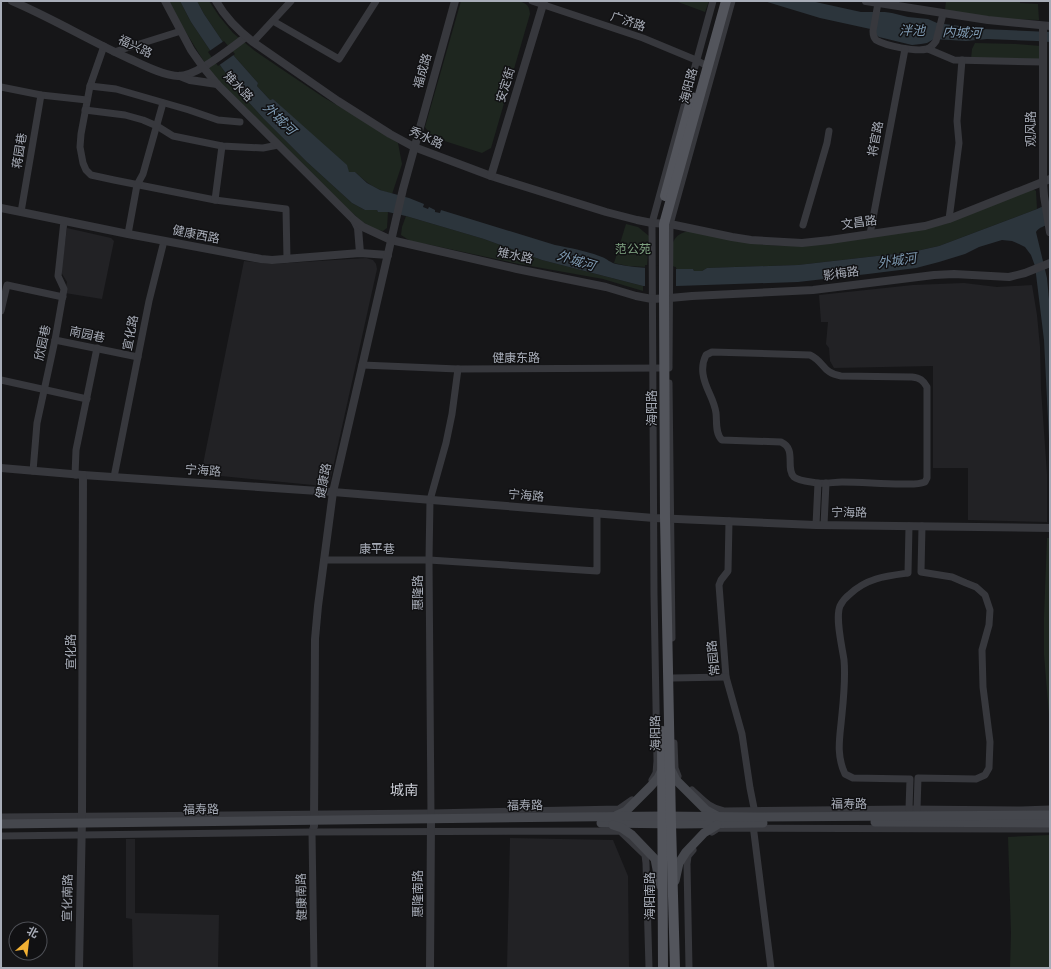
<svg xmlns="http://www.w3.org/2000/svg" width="1051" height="969" font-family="Signika,'Noto Sans SC',sans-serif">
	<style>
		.built { fill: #222225 }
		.green { fill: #1e261f }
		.water { fill: #2c353c }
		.pier { fill: #161618 }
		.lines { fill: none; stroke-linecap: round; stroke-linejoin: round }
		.minor { stroke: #37383d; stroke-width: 7 }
		.tertiary { stroke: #37383d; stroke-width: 8 }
		.secondary { stroke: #45474d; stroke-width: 9 }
		.primary { stroke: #53555c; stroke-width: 10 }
		.labels { text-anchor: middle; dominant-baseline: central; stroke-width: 3; stroke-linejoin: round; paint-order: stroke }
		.street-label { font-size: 12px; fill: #a8adb8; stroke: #111113 }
		.park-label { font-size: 12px; fill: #7fa381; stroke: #111113 }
		.water-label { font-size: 13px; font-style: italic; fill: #7f9bb3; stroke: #111113 }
		.quarter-label { font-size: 14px; fill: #c9ccd4; stroke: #111113 }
	</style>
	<rect width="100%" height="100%" fill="#161618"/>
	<!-- built -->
	<g class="built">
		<polygon points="67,228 111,238 114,241 102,299 65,293 67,282 61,272"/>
		<polygon points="366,258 373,260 376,264 377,269 330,481 323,486 201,474 244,261 271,264"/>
		<polygon points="964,283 997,287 1032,285 1037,315 1040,347 1041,389 1047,474 1047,522 968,520 968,468 933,468 933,366 834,368 830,361 829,348 826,344 828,322 821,322 819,295 913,285"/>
		<polygon points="510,838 613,840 628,876 629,968 507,968"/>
		<polygon points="126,839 135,839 135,913 219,915 218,968 133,968 132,919 126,918"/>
	</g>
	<!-- green -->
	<g class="green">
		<path d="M169,1H180L191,22L222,68L243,96L263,118L307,162L352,203L365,210H377L378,212H388L387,228L383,231C371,230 360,220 351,212L211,73L179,21Z"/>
		<path d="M197,1H209L219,16L233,33L255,51L277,66L323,97L354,115L398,143L402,164L392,194C375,189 368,184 355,172H349L273,99L270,100L257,86L258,83L227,48L204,14Z"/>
		<path d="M461,1H519C527,4 529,5 530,14L491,148L482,153L432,137L425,127Z"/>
		<polygon points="679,1 709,1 705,12 678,2"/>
		<polygon points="946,1 1020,1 1020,3 1038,4 1039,20 1003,19 945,10"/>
		<polygon points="975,43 1016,44 1041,46 1039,61 971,59 972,49"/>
		<path d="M1032,188L1036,191L1037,209L939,246L912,252L798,265L707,268L702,271H694L693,269H677L673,266C671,249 669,235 689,231L743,242L766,245L790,246L945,224Z"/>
		<polygon points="406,216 484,239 542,260 643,286 643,291 603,279 519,264 431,245 412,242 401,235 402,227"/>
		<polygon points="626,224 638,227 649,236 647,267 628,266 614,263"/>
		<polygon points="1047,538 1050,538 1050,727 1044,655 1044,617"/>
		<polygon points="1050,835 1050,968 1010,968 1011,933 1008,837"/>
	</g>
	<!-- water -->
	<g class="water">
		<path d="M180,1H197L204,14L227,48L258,83L257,86L270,100L273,99L347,165L349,172H355L367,183L380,190L409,198L424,204L423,207L428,209L429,207L435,210V212L440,213L441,210L555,245C570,248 587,251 602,257C607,259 611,263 616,264C641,269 668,269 693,269L694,271H702L707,268L798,265L912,252L939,246L1037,209L1050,203V224C1045,226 1039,227 1036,232L1047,278L1050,310V459L1044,340L1035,266L1031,255L1025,247L1019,244L1012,241L1002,240L979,247L965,254L939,262L916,268L868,274L798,282L677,286H643L542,260L484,239L406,216L388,212H378L377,210H365L352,203L307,162L263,118L243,96L222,68L191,22Z"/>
		<polygon points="764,1 811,1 861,12 885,12 892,13 908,17 928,19 937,23 952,25 983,29 1050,32 1050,42 1037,41 987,39 966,41 934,39 927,43 921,44 912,45 879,37 875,34 875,30 820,18"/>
	</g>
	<!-- pier -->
	<g class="pier">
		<polygon points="224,41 235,54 218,66 208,52"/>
		<polygon points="645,265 676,267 676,288 645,288"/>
	</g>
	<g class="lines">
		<!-- minor -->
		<g class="minor">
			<polyline points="532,1 643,38 696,60 711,68"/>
			<path d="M878,3L873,31C873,35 874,38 876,40C886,46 916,52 927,49C930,48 934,44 936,41L943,14"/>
			<polyline points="273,21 339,59 376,1"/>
			<polyline points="253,42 291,1"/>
			<polyline points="104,46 90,86 81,134 80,147 83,163 86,170 91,175 114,180 215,200 286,209 287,259"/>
			<polyline points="928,49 954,60 1043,62"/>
			<polyline points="114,52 181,31"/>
			<polyline points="90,86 116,89 189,110 218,120 240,122"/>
			<polyline points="1,87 41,95 87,100"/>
			<polyline points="85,110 125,115 143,120 157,126 173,136 222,146 263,148 278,145"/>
			<polyline points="215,200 222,146"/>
			<polyline points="21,212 41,95"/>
			<polyline points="949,219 959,143 957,121 962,60"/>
			<polyline points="803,225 827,143 829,131"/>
			<polyline points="128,234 137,185 143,174 163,103"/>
			<polyline points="870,234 905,49"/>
			<polyline points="1,311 7,285 63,297"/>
			<polyline points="55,340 138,357"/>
			<path d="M712,352L810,355C825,362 822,373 841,376L912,377C920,378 923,380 927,387V478L925,482C917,485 909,484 901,484C881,484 862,482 842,482C834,482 826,484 817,483C812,482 798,481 794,477C785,468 797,449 781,442L722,440C715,434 717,421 716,413C714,398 705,389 703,374C702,367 703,361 706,355Z"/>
			<polyline points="362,365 458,369 669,368"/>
			<polyline points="669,366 670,224 732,1"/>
			<polyline points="1,380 87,399"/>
			<polyline points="669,383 672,638"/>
			<polyline points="33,471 37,423 55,340 64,289 58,276 64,221"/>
			<polyline points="75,475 76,450 97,348"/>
			<polyline points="114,477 149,301 164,241"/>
			<polyline points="729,521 728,571 721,580 719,585 726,677 742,734 750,788 755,813"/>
			<polyline points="816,525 818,483"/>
			<polyline points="824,525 826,483"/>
			<polyline points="324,560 429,560 597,571 597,513"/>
			<polyline points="673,678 726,677"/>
			<polyline points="674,743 675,768 678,776"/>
			<polyline points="652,780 656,773 657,761 654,594 652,223 713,1"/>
			<path d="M692,790C703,800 709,808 724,811L909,809L1021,810L1050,809"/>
			<path d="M909,809L910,779L853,778L845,774C837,757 839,742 841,724C843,703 846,681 844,660C842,646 835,618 840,606C842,602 846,597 850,594C867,578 886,576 908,573L909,526"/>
			<polyline points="917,809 918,778 976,779 985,775 989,768 990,742 983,687 982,650 989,625 990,610 985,595 976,587 966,583 952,577 921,572 922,526"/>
			<polyline points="1,817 431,813 619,809 632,800"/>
			<polyline points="431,817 429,560 430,500 446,443 452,414 458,369"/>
			<polyline points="753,825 771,968"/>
			<polyline points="313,828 312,832 314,968"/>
			<polyline points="712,832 718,828 1050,829"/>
			<polyline points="1,836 312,832 620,831 645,855 646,863 649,968"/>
			<polyline points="689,968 687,864 688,856 693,850"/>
		</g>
		<!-- tertiary -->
		<g class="tertiary">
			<path d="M12,1C52,18 90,41 130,59C143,65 164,76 178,76C198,76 230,48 246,37"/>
			<polyline points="165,1 191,50 203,67 217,84 354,220 358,228 360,253"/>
			<path d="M216,1C225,17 239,31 253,42L338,101L390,134L414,147L491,176L606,212L637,220L652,223L670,224L732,237L751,240L802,243L830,240L925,226L949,219L1050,179"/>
			<polyline points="866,1 988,20 1050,26"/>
			<polyline points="1043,26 1043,182 1044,196 1050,232"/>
			<polyline points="180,76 190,80 217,84"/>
			<polyline points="491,176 544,1"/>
			<polyline points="1,208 21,212 128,234 261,259 272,260 360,253 388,255"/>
			<polyline points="354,220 363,227 391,240 517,269 606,287 636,296 652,299 670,298 692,296 813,290 934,275 954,274 1009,277 1025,273 1050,263"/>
			<polyline points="1,468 83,475 333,492 654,518 816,525 1050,528"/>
			<polyline points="314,826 315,639 318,606 333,492 403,189 455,1"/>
			<polyline points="79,968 82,817 83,475"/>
			<polyline points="430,968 431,820"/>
		</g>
		<!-- secondary -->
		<g class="secondary">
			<polyline points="670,768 676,780 706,810 717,816"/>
			<polyline points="617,815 626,811 650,787 658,778 663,768"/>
			<polyline points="875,822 1050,823"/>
			<polyline points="601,823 680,824 763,823"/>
			<polyline points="1,824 663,816 756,817 1050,815"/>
			<polyline points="613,825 622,828 632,835 655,859 660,885"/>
			<polyline points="675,881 679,863 686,852 704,833 717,825"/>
		</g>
		<!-- primary -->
		<g class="primary">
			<polyline points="665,196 692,97"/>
			<polyline points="662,731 663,968"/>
			<polyline points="675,968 671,824 665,518 664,293 664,224 726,1"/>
		</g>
	</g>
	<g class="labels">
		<!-- street labels -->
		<g class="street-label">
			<text transform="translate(628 22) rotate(19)">广济路</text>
			<text transform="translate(135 47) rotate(25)">福兴路</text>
			<text transform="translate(423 71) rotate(-74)">福成路</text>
			<text transform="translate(506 85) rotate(-73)">安定街</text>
			<text transform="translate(689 86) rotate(-75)">海阳路</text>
			<text transform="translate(238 87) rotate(46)">雉水路</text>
			<text transform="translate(1031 129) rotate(-90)">观风路</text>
			<text transform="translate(426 138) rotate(24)">秀水路</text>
			<text transform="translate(876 139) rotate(-79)">将官路</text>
			<text transform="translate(20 151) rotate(-81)">蒋园巷</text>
			<text transform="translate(859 223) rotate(-8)">文昌路</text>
			<text transform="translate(196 235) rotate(11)">健康西路</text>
			<text transform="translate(515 256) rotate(12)">雉水路</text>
			<text transform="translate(841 274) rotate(-8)">影梅路</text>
			<text transform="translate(131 333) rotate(-79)">宣化路</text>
			<text transform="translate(87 335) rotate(12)">南园巷</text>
			<text transform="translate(43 343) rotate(-78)">欣园巷</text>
			<text x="516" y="358">健康东路</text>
			<text transform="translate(652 408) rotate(-90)">海阳路</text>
			<text transform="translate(203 471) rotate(4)">宁海路</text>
			<text transform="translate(324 481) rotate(-79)">健康路</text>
			<text transform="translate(526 496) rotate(5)">宁海路</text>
			<text transform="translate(849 513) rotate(1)">宁海路</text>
			<text x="377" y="549">康平巷</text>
			<text transform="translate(418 593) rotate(-90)">惠隆路</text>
			<text transform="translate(71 652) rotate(-90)">宣化路</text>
			<text transform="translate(714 658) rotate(-96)">常园路</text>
			<text transform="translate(656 733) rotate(-91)">海阳路</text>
			<text x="849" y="804">福寿路</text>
			<text transform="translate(525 806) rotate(-1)">福寿路</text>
			<text transform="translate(201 810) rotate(-1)">福寿路</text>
			<text transform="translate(418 894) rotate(-90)">惠隆南路</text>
			<text transform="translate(650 896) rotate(-90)">海阳南路</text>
			<text transform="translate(302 897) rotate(-91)">健康南路</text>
			<text transform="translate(68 898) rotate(-89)">宣化南路</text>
		</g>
		<!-- park labels -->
		<g class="park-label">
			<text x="633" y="249">范公苑</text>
		</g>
		<!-- water labels -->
		<g class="water-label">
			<text x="912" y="31">泮池</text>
			<text transform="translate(962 33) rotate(2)">内城河</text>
			<text transform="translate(279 119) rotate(44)">外城河</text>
			<text transform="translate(576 261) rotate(17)">外城河</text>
			<text transform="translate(897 261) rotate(-8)">外城河</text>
		</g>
		<!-- quarter labels -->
		<g class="quarter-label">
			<text x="404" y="790">城南</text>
		</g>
	</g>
	<!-- border -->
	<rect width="1051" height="969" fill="none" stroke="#a8adb8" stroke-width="4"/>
	<!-- north arrow -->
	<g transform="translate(28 941) rotate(28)"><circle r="19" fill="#111113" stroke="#4d4f55"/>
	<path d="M0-3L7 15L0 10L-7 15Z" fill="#f2b134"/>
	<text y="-6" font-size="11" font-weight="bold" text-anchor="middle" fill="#a8adb8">北</text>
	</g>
</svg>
